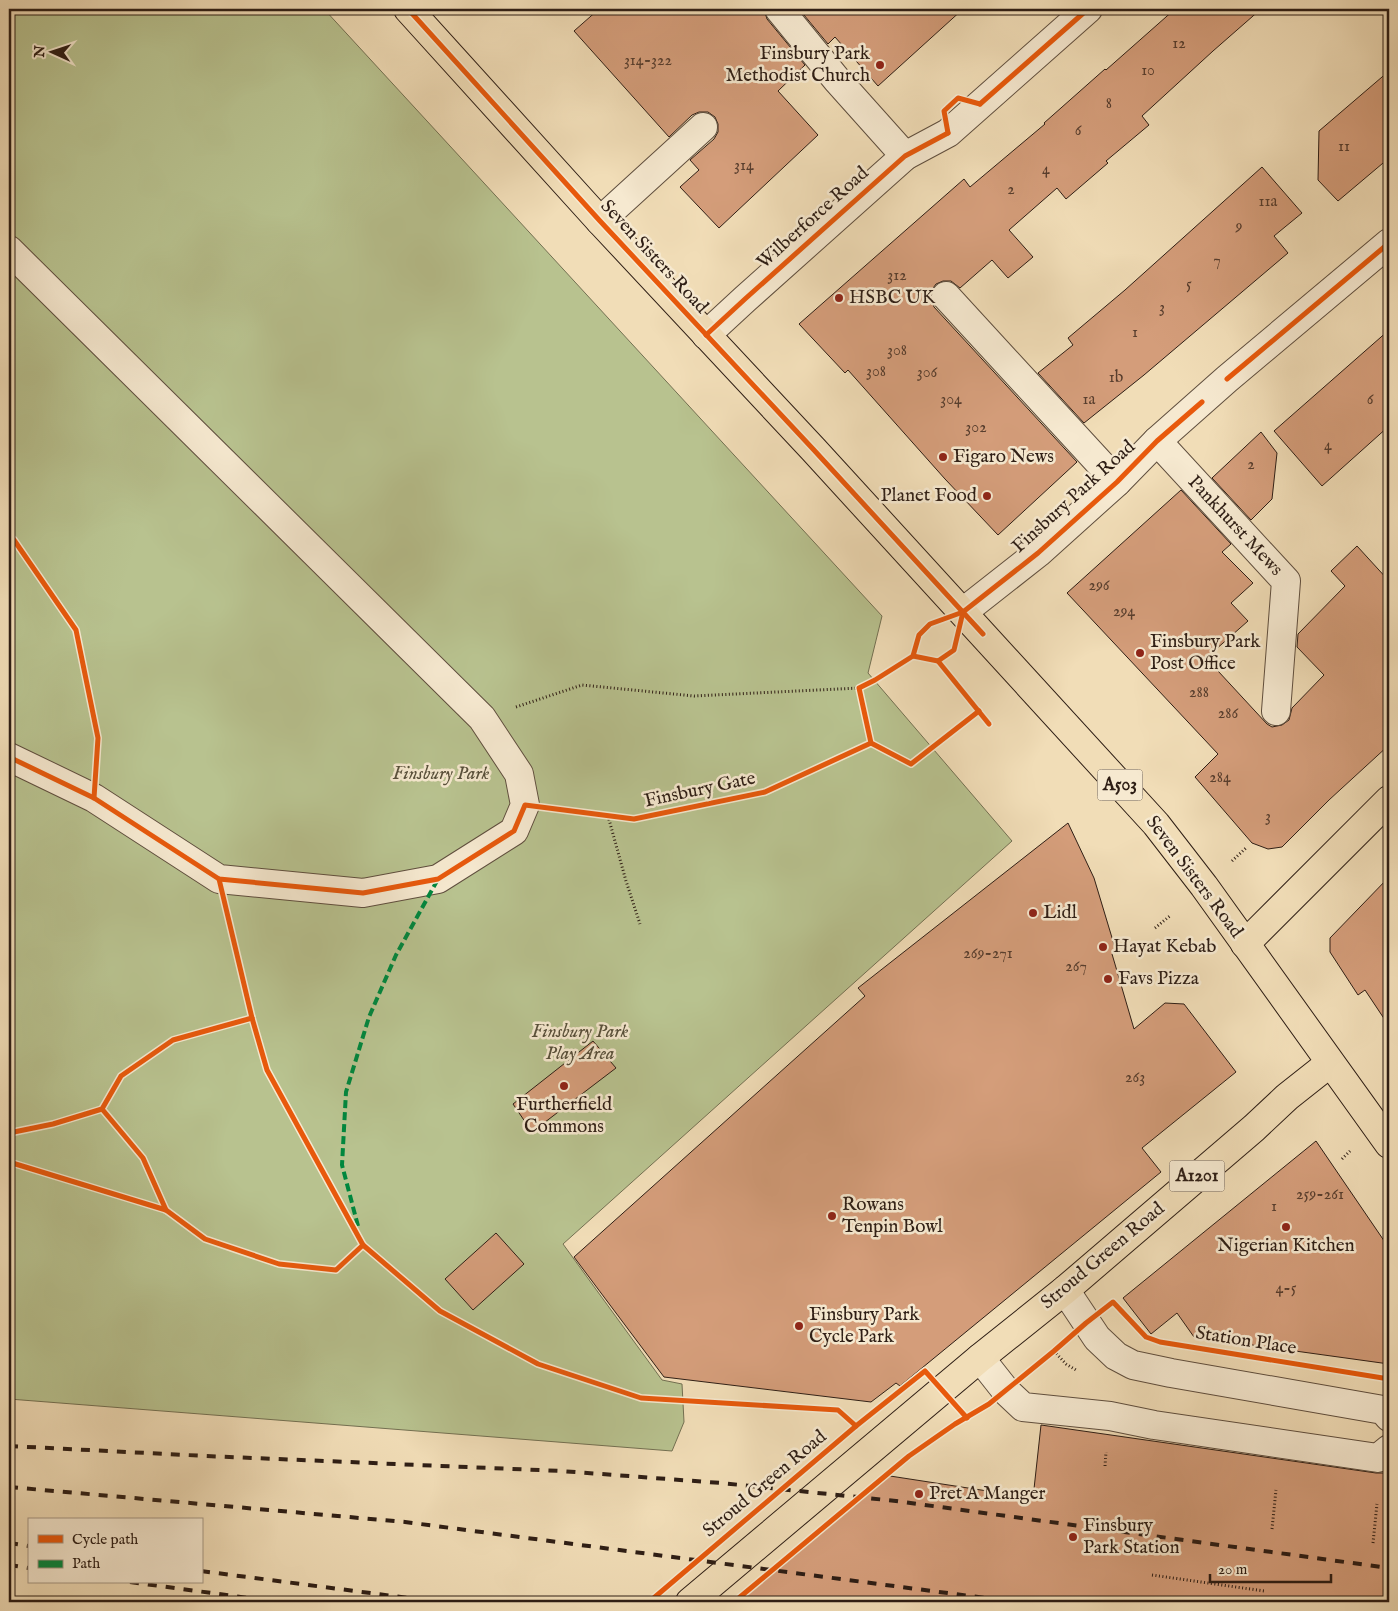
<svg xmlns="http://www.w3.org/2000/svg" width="1398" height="1611" font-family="'IM FELL English',serif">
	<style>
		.green { fill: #b8c28f; stroke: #737052 }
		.building { fill: #d49d7a; stroke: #2e1e15 }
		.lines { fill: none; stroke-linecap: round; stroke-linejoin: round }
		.minor-casing { stroke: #5f4e3e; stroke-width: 30 }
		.major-casing { stroke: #2e1e15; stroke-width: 30 }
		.highway-casing { stroke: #2e1e15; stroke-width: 30 }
		.path { stroke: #2e1e15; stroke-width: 3; stroke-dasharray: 1 2.5; stroke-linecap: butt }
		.minor { stroke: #f6e9d0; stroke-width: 28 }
		.major { stroke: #f1ddb7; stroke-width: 28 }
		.highway { stroke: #f1ddb7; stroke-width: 28 }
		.rail { stroke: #2e1e15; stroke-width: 4; stroke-dasharray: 9 9; stroke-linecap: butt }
		.quiet { stroke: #00873e; stroke-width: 4; stroke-dasharray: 8 4; stroke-linecap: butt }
		.cycleway-casing { stroke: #f6e9d0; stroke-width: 8 }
		.cycleway { stroke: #e8590c; stroke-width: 5 }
		.poi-dot { fill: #8f2418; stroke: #f6e9d0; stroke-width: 2 }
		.labels { text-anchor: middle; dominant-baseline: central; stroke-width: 5; stroke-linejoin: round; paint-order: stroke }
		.number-label { font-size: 16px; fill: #583e2e }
		.shield { fill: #f6e9d0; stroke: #6a5b4d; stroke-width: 1 }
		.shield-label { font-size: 18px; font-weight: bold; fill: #2e1e15 }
		.poi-label { font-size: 19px; fill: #2e1e15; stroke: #f6e9d0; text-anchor: start }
		.street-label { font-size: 19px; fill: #2e1e15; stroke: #f6e9d0 }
		.park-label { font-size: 19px; font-style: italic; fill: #574f3a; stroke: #f6e9d0 }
	</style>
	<rect width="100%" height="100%" fill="#f1ddb7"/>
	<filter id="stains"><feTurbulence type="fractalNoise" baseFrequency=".004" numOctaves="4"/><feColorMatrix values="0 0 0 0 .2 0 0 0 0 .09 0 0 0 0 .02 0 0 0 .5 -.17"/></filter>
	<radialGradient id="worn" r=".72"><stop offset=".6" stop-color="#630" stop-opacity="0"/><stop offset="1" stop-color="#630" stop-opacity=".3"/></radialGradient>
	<!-- green -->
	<polygon class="green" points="9,9 324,9 882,616 868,673 1012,841 563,1244 662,1380 682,1384 684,1422 672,1451 9,1399"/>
	<!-- building -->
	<g class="building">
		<polygon points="599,9 764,9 767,19 805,65 778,91 818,135 719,228 680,187 699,170 690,160 714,139 718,132 718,124 715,117 708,112 699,112 692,115 669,137 574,31"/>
		<polygon points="799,9 963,9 878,86 835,37 828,44"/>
		<polygon points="1175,9 1261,9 1213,51 1142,116 1149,125 1106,161 1108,163 1066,199 1057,188 1009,230 1033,257 1008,278 992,260 960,288 951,281 943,281 936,284 931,291 931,299 934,307 1077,462 998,535 945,479 848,370 845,373 799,324 964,179 970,187 1045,124 1044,123 1105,69 1106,70"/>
		<polygon points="1389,71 1389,158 1338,201 1318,180 1319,131"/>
		<polygon points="1262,167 1302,213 1274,236 1288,253 1144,375 1084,423 1038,373 1073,345 1068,338 1125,290"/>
		<polygon points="1389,330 1389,426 1322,486 1274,431"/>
		<polygon points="1261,432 1277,453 1272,499 1251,520 1212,478"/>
		<polygon points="1181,490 1231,544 1222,552 1253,583 1231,603 1248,621 1206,658 1267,724 1272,727 1282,725 1289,720 1292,708 1324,675 1297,647 1298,634 1345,586 1331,571 1357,546 1389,581 1389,745 1329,800 1282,847 1268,849 1252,843 1195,777 1218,754 1067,593"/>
		<polygon points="1068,823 1094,878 1116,951 1112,954 1134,1029 1165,1003 1184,1004 1236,1072 1142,1148 1161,1172 900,1386 896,1383 871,1402 664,1377 574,1257 865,996 858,988"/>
		<polygon points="1389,877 1389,1026 1365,990 1358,995 1330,952 1330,938"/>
		<polygon points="593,1041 616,1068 532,1132 513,1104"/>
		<polygon points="1316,1141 1389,1248 1389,1364 1194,1337 1177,1313 1151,1334 1123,1298"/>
		<polygon points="496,1233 524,1264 473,1310 445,1279"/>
		<polygon points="1041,1425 1376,1473 1389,1473 1389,1602 739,1602 890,1476 1033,1498"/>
	</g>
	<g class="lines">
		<defs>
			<g id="minor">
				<polyline points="779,9 837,80 905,156"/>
				<polyline points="600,221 703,127"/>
				<polyline points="9,250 482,718 519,774 525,805 514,831 438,879 363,893 219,879 94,798 9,757"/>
				<polyline points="946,296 1117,482"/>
				<polyline points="706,335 745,299 905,156 948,133 1088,9"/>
				<polyline points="1157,441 1286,581 1276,711"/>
				<polyline points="963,612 1038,553 1117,482 1157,441 1227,379 1389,243"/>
				<polyline points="1065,1290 1097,1338 1116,1356 1133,1365 1171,1373 1383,1410 1389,1417"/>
				<polyline points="980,1358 1006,1391 1023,1407 1110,1416 1154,1425 1378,1458 1389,1449"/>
			</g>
			<g id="major">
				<polyline points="1245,944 1389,800"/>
				<polyline points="690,1602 980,1358 1065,1290 1254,1128 1287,1097 1330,1063"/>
			</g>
			<polyline id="highway" points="408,9 600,221 813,449 1156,824 1204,886 1389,1144"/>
		</defs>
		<!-- minor casing -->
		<use href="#minor" class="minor-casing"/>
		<!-- major casing -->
		<use href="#major" class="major-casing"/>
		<!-- highway casing -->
		<use href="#highway" class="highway-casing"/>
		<!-- path -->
		<g class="path">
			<polyline points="516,707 582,685 694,696 859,688"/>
			<polyline points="608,816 626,881 640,924"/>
			<polyline points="1232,861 1247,847"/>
			<polyline points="1155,928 1171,915"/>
			<polyline points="1342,1159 1350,1151"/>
			<polyline points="1054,1351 1066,1364 1076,1370"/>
			<polyline points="1105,1466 1106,1452"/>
			<polyline points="1272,1529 1276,1490"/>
			<polyline points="1373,1543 1377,1504"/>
			<polyline points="1152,1575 1264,1591"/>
		</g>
		<!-- minor -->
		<use href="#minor" class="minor"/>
		<!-- major -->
		<use href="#major" class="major"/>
		<!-- highway -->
		<use href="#highway" class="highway"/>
		<!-- rail -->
		<g class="rail">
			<polyline points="9,1446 206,1456 561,1471 721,1483 896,1501 1389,1568"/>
			<polyline points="9,1487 405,1522 1016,1602"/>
			<polyline points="9,1543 29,1546"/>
			<polyline points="9,1565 29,1568"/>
			<polyline points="201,1571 439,1602"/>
			<polyline points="130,1582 278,1602"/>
		</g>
		<!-- quiet -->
		<polyline class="quiet" points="358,1226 342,1165 346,1092 369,1017 396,955 438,879"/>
		<defs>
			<g id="cycleway">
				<polyline points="408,9 600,221 813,449 983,634"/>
				<polyline points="980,104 1088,9"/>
				<polyline points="948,133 944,111 958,98 980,104"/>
				<polyline points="706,335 745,299 905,156 948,133"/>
				<polyline points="1227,379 1389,243"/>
				<polyline points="9,535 14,540 76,630 98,738 94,798"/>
				<polyline points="913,656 938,661 954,650 963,612"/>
				<polyline points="938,661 989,724"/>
				<polyline points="979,711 911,764 871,743 859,688 875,680 913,656 919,635 930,624 963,612 1038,553 1117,482 1157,441 1202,402"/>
				<polyline points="9,757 94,798 219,879 363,893 438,879 514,831 525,805 634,819 765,792 871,743"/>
				<polyline points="219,879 252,1018 267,1070 363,1245 440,1311 538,1364 641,1398 838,1410 856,1426"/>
				<polyline points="102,1109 143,1158 166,1210"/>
				<polyline points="9,1133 53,1124 102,1109 121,1076 173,1040 252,1018"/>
				<polyline points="9,1162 166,1210 205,1239 279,1264 336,1270 363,1245"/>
				<polyline points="649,1602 856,1426 925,1371 967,1418"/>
				<polyline points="734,1602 909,1456 955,1424 989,1404 1054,1351 1086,1323 1113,1302 1146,1337 1160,1342 1389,1379"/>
			</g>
		</defs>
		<!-- cycleway casing -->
		<use href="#cycleway" class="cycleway-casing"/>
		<!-- cycleway -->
		<use href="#cycleway" class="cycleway"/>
	</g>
	<!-- markers -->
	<g class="poi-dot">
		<circle cx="880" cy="65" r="5"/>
		<circle cx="839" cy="298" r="5"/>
		<circle cx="943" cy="457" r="5"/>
		<circle cx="987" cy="496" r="5"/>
		<circle cx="1140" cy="653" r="5"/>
		<circle cx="1033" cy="913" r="5"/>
		<circle cx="1103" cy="947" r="5"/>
		<circle cx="1108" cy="979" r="5"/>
		<circle cx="564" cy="1086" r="5"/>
		<circle cx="832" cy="1216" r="5"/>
		<circle cx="1286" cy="1227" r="5"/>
		<circle cx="799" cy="1326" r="5"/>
		<circle cx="919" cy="1494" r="5"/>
		<circle cx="1073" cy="1537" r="5"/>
	</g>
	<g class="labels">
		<!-- number labels -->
		<g class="number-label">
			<text x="1179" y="44">12</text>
			<text x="648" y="61">314-322</text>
			<text x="1148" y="71">10</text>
			<text x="1109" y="104">8</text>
			<text x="1078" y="131">6</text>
			<text x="1344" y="147">11</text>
			<text x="744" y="166">314</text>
			<text x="1046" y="170">4</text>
			<text x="1011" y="190">2</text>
			<text x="1268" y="202">11a</text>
			<text x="1239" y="227">9</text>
			<text x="1217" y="261">7</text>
			<text x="897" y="276">312</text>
			<text x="1189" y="285">5</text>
			<text x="1162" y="308">3</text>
			<text x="1135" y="333">1</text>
			<text x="897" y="351">308</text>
			<text x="876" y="372">308</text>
			<text x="927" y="373">306</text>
			<text x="1116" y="378">1b</text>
			<text x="951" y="400">304</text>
			<text x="1089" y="400">1a</text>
			<text x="1370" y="400">6</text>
			<text x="976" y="428">302</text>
			<text x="1328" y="446">4</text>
			<text x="1251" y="465">2</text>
			<text x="1099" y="586">296</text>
			<text x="1124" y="612">294</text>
			<text x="1199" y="693">288</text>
			<text x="1228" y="714">286</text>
			<text x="1220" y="778">284</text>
			<text x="1268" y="817">3</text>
			<text x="988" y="954">269-271</text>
			<text x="1076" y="967">267</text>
			<text x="1135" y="1078">263</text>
			<text x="1320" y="1195">259-261</text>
			<text x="1274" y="1207">1</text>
			<text x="1286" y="1289">4-5</text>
		</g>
		<!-- shield labels -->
		<g class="shield">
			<rect x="1097.5" y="769.5" width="45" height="31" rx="4"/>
			<rect x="1169.5" y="1160.5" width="55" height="31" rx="4"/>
		</g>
		<g class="shield-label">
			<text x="1120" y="785">A503</text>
			<text x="1197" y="1176">A1201</text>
		</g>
		<!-- poi labels -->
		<g class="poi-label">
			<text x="870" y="54" text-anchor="end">Finsbury Park<tspan x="870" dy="22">Methodist Church</tspan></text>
			<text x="849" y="298">HSBC UK</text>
			<text x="953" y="457">Figaro News</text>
			<text x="977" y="496" text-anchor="end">Planet Food</text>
			<text x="1150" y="642">Finsbury Park<tspan x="1150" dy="22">Post Office</tspan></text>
			<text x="1043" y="913">Lidl</text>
			<text x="1113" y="947">Hayat Kebab</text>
			<text x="1118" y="979">Favs Pizza</text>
			<text x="564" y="1105" text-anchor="middle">Furtherfield<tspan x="564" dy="22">Commons</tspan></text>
			<text x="842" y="1205">Rowans<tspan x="842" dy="22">Tenpin Bowl</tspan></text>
			<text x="1286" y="1246" text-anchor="middle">Nigerian Kitchen</text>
			<text x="809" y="1315">Finsbury Park<tspan x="809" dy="22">Cycle Park</tspan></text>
			<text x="929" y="1494">Pret A Manger</text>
			<text x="1083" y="1526">Finsbury<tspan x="1083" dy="22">Park Station</tspan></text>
		</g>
		<!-- street labels -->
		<g class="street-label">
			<text transform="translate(813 218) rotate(-42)">Wilberforce Road</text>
			<text transform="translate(654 257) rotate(47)">Seven Sisters Road</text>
			<text transform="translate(1074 497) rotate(-42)">Finsbury Park Road</text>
			<text transform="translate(1235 526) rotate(47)">Pankhurst Mews</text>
			<text transform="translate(700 790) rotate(-12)">Finsbury Gate</text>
			<text transform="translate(1194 877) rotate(53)">Seven Sisters Road</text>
			<text transform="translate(1103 1256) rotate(-40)">Stroud Green Road</text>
			<text transform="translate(1246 1341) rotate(9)">Station Place</text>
			<text transform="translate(765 1484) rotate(-40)">Stroud Green Road</text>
		</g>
		<!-- park labels -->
		<g class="park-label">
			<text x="441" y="774">Finsbury Park</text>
			<text x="580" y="1032">Finsbury Park<tspan x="580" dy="22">Play Area</tspan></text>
		</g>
	</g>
	<!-- margin -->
	<rect width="1398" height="1611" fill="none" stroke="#f1ddb7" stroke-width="30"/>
	<rect x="10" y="10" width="1378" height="1591" fill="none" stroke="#2e1e15" stroke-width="2.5"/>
	<rect x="15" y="15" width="1368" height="1581" fill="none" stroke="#2e1e15"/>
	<!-- legend -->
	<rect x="28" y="1518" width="175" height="65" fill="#f6e9d0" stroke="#a69885"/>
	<rect x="38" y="1535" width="25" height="8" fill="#e8590c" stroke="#a69885"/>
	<text x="72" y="1544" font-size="15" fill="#2e1e15">Cycle path</text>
	<rect x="38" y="1560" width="25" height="8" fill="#00873e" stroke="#a69885"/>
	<text x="72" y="1568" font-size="15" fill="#2e1e15">Path</text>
	<!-- north arrow -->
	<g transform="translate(52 52) rotate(273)" stroke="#f6e9d0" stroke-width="4" paint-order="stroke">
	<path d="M0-4L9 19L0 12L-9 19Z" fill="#2e1e15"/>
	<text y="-8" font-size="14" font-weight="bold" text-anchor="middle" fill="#2e1e15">N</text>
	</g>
	<!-- scale -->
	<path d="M1210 1574v8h121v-8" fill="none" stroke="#2e1e15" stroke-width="2.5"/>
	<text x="1218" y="1574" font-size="15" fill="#2e1e15" stroke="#f6e9d0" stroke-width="4" paint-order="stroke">20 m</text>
	<rect width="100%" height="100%" filter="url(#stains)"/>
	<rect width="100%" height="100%" fill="url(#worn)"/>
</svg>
